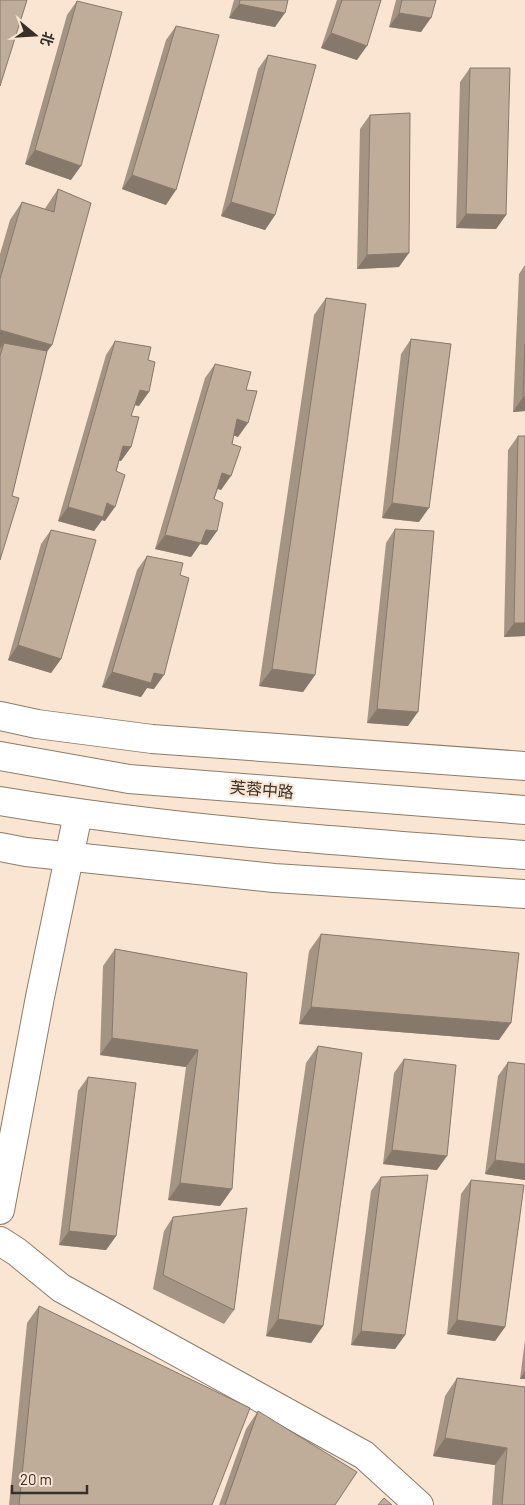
<svg xmlns="http://www.w3.org/2000/svg" width="525" height="1505" font-family="Barlow,'Noto Sans SC',sans-serif">
	<style>
		.lines { fill: none; stroke-linecap: round; stroke-linejoin: round }
		.minor-casing { stroke: #8e7c6a; stroke-width: 30 }
		.major-casing { stroke: #8e7c6a; stroke-width: 30 }
		.minor { stroke: #fff; stroke-width: 28 }
		.major { stroke: #fff; stroke-width: 28 }
		.wall { fill: #a49484 }
		.shaded-wall { fill: #86786b }
		.building { fill: #bfac99; stroke: #86786b }
		.labels { text-anchor: middle; dominant-baseline: central; stroke-width: 4.5; stroke-linejoin: round; paint-order: stroke }
		.street-label { font-size: 16px; fill: #383028; stroke: #f9e5d1 }
	</style>
	<rect width="100%" height="100%" fill="#f9e5d1"/>
	<g class="lines">
		<defs>
			<g id="minor">
				<polyline points="0,716 37,724 152,739 525,766"/>
				<polyline points="0,847 26,852 274,878 525,894"/>
				<polyline points="0,1210 40,997 78,814"/>
				<polyline points="0,1241 17,1252 61,1288 364,1455 419,1505"/>
			</g>
			<g id="major">
				<polyline points="0,756 129,779 525,810"/>
				<path d="M0,801C174,830 350,842 525,855"/>
			</g>
		</defs>
		<!-- minor casing -->
		<use href="#minor" class="minor-casing"/>
		<!-- major casing -->
		<use href="#major" class="major-casing"/>
		<!-- minor -->
		<use href="#minor" class="minor"/>
		<!-- major -->
		<use href="#major" class="major"/>
	</g>
	<!-- wall -->
	<g class="wall">
		<polygon points="234,0 288,0 275,27 229,18"/>
		<polygon points="337,0 381,0 357,60 321,48"/>
		<polygon points="396,0 436,0 421,32 389,27"/>
		<polygon points="77,1 71,180 25,164 67,15"/>
		<polygon points="176,26 166,205 122,189 166,40"/>
		<polygon points="268,55 275,215 265,230 221,216 258,69"/>
		<polygon points="470,68 506,215 496,229 456,228 460,82"/>
		<polygon points="370,115 399,267 357,269 360,129"/>
		<polygon points="58,189 52,345 47,351 12,496 0,560 0,254 10,220 22,202 45,209 46,207"/>
		<polygon points="525,265 525,411 513,412 519,274"/>
		<polygon points="326,298 315,675 303,692 259,686 314,315"/>
		<polygon points="411,339 419,522 382,518 401,354"/>
		<polygon points="115,341 139,406 135,405 131,416 131,447 121,461 119,461 105,521 102,520 94,531 58,521 106,355"/>
		<polygon points="215,364 246,390 238,437 234,435 221,490 218,489 214,499 217,531 207,545 200,544 191,557 155,549 205,378"/>
		<polygon points="518,436 525,436 525,636 504,637 508,450"/>
		<polygon points="395,529 408,726 367,723 386,543"/>
		<polygon points="51,530 61,659 51,673 8,660 41,544"/>
		<polygon points="147,556 154,689 147,688 141,697 102,687 137,570"/>
		<polygon points="321,934 499,1040 299,1024 309,951"/>
		<polygon points="115,949 247,973 232,1189 220,1206 168,1200 186,1067 100,1055 103,966"/>
		<polygon points="318,1046 323,1326 311,1343 266,1336 306,1063"/>
		<polygon points="404,1059 437,1170 383,1164 394,1073"/>
		<polygon points="508,1062 525,1180 485,1174 498,1076"/>
		<polygon points="88,1077 116,1236 106,1250 59,1245 78,1091"/>
		<polygon points="381,1177 405,1335 395,1349 351,1345 371,1191"/>
		<polygon points="471,1180 505,1327 495,1341 447,1334 461,1194"/>
		<polygon points="173,1217 234,1310 224,1324 153,1289 164,1231"/>
		<polygon points="39,1306 212,1505 9,1505 27,1323"/>
		<polygon points="525,1340 525,1379 520,1379"/>
		<polygon points="457,1378 525,1387 525,1505 492,1505 495,1465 433,1456 445,1396"/>
		<polygon points="258,1411 335,1505 219,1505 246,1429"/>
	</g>
	<!-- shaded-wall -->
	<g class="shaded-wall">
		<polygon points="239,4 285,13 275,27 229,18"/>
		<polygon points="399,13 431,18 421,32 389,27"/>
		<polygon points="331,33 367,46 357,60 321,48"/>
		<polygon points="35,150 81,166 71,180 25,164"/>
		<polygon points="132,175 176,190 166,205 122,189"/>
		<polygon points="231,202 275,215 265,230 221,216"/>
		<polygon points="466,214 506,215 496,229 456,228"/>
		<polygon points="409,253 399,267 357,269 367,255"/>
		<polygon points="0,330 52,345 39,362 4,343 0,349"/>
		<polygon points="140,390 149,392 139,406 130,404"/>
		<polygon points="523,397 525,397 525,411 513,412"/>
		<polygon points="237,419 248,423 238,437 227,433"/>
		<polygon points="123,446 131,447 121,461 113,460"/>
		<polygon points="222,473 231,476 221,490 213,487"/>
		<polygon points="107,503 115,507 105,521 102,520 94,531 58,521 68,507"/>
		<polygon points="392,503 429,508 419,522 382,518"/>
		<polygon points="206,530 217,531 207,545 200,544 191,557 155,549 165,535"/>
		<polygon points="514,623 525,623 525,636 504,637"/>
		<polygon points="18,645 61,659 51,673 8,660"/>
		<polygon points="272,669 315,675 303,692 259,686"/>
		<polygon points="112,672 154,673 164,675 154,689 147,688 141,697 102,687"/>
		<polygon points="377,709 418,712 408,726 367,723"/>
		<polygon points="311,1007 511,1023 499,1040 299,1024"/>
		<polygon points="112,1038 198,1050 186,1067 100,1055"/>
		<polygon points="392,1150 447,1156 437,1170 383,1164"/>
		<polygon points="495,1160 525,1164 525,1180 485,1174"/>
		<polygon points="180,1183 232,1189 220,1206 168,1200"/>
		<polygon points="69,1231 116,1236 106,1250 59,1245"/>
		<polygon points="278,1319 323,1326 311,1343 266,1336"/>
		<polygon points="457,1320 505,1327 495,1341 447,1334"/>
		<polygon points="361,1331 405,1335 395,1349 351,1345"/>
		<polygon points="525,1371 525,1379 520,1379"/>
		<polygon points="445,1438 507,1448 495,1465 433,1456"/>
	</g>
	<!-- building -->
	<g class="building">
		<polygon points="0,0 27,0 0,86"/>
		<polygon points="240,0 288,0 285,13 239,4"/>
		<polygon points="342,0 381,0 367,46 331,33"/>
		<polygon points="402,0 436,0 431,18 399,13"/>
		<polygon points="77,1 122,12 81,166 35,150"/>
		<polygon points="176,26 219,35 176,190 132,175"/>
		<polygon points="268,55 316,65 275,215 231,202"/>
		<polygon points="470,68 510,68 506,215 466,214"/>
		<polygon points="410,113 409,253 367,255 370,115"/>
		<polygon points="58,189 91,203 52,345 0,330 0,279 22,202 54,212"/>
		<polygon points="326,298 366,304 315,675 272,669"/>
		<polygon points="411,339 451,344 429,508 392,503"/>
		<polygon points="115,341 151,347 148,360 155,362 149,392 140,390 131,416 139,417 131,447 123,446 116,471 125,475 115,507 107,503 103,517 68,507"/>
		<polygon points="4,343 47,351 12,496 19,498 0,560 0,356"/>
		<polygon points="525,344 525,397 523,397"/>
		<polygon points="215,364 251,372 246,390 257,391 248,423 237,419 232,444 241,447 231,476 222,473 214,499 223,503 217,531 206,530 201,543 165,535"/>
		<polygon points="518,436 525,436 525,623 514,623"/>
		<polygon points="395,529 434,531 418,712 377,709"/>
		<polygon points="51,530 96,540 61,659 18,645"/>
		<polygon points="147,556 183,563 180,575 189,578 164,675 154,673 151,683 112,672"/>
		<polygon points="321,934 519,953 511,1023 311,1007"/>
		<polygon points="115,949 247,973 232,1189 180,1183 198,1050 112,1038"/>
		<polygon points="318,1046 362,1053 323,1326 278,1319"/>
		<polygon points="404,1059 456,1065 447,1156 392,1150"/>
		<polygon points="508,1062 525,1064 525,1164 495,1160"/>
		<polygon points="88,1077 136,1083 116,1236 69,1231"/>
		<polygon points="428,1175 405,1335 361,1331 381,1177"/>
		<polygon points="471,1180 524,1185 505,1327 457,1320"/>
		<polygon points="247,1208 234,1310 163,1275 173,1217"/>
		<polygon points="39,1306 250,1408 212,1505 19,1505"/>
		<polygon points="457,1378 525,1387 525,1505 502,1505 507,1448 445,1438"/>
		<polygon points="258,1411 357,1472 335,1505 225,1505"/>
		<polygon points="384,1498 392,1505 378,1505"/>
	</g>
	<g class="labels">
		<!-- street labels -->
		<g class="street-label">
			<text transform="translate(262 789) rotate(5)">芙蓉中路</text>
		</g>
	</g>
	<!-- north arrow -->
	<g transform="translate(35 35) rotate(108)" stroke="#f9e5d1" stroke-width="4" paint-order="stroke">
	<path d="M0-4L9 19L0 12L-9 19Z" fill="#383028"/>
	<text y="-8" font-size="14" font-weight="bold" text-anchor="middle" fill="#383028">北</text>
	</g>
	<!-- scale -->
	<path d="M12 1485v8h75v-8" fill="none" stroke="#383028" stroke-width="2.5"/>
	<text x="20" y="1485" font-size="15" fill="#383028" stroke="#f9e5d1" stroke-width="4" paint-order="stroke">20 m</text>
</svg>
